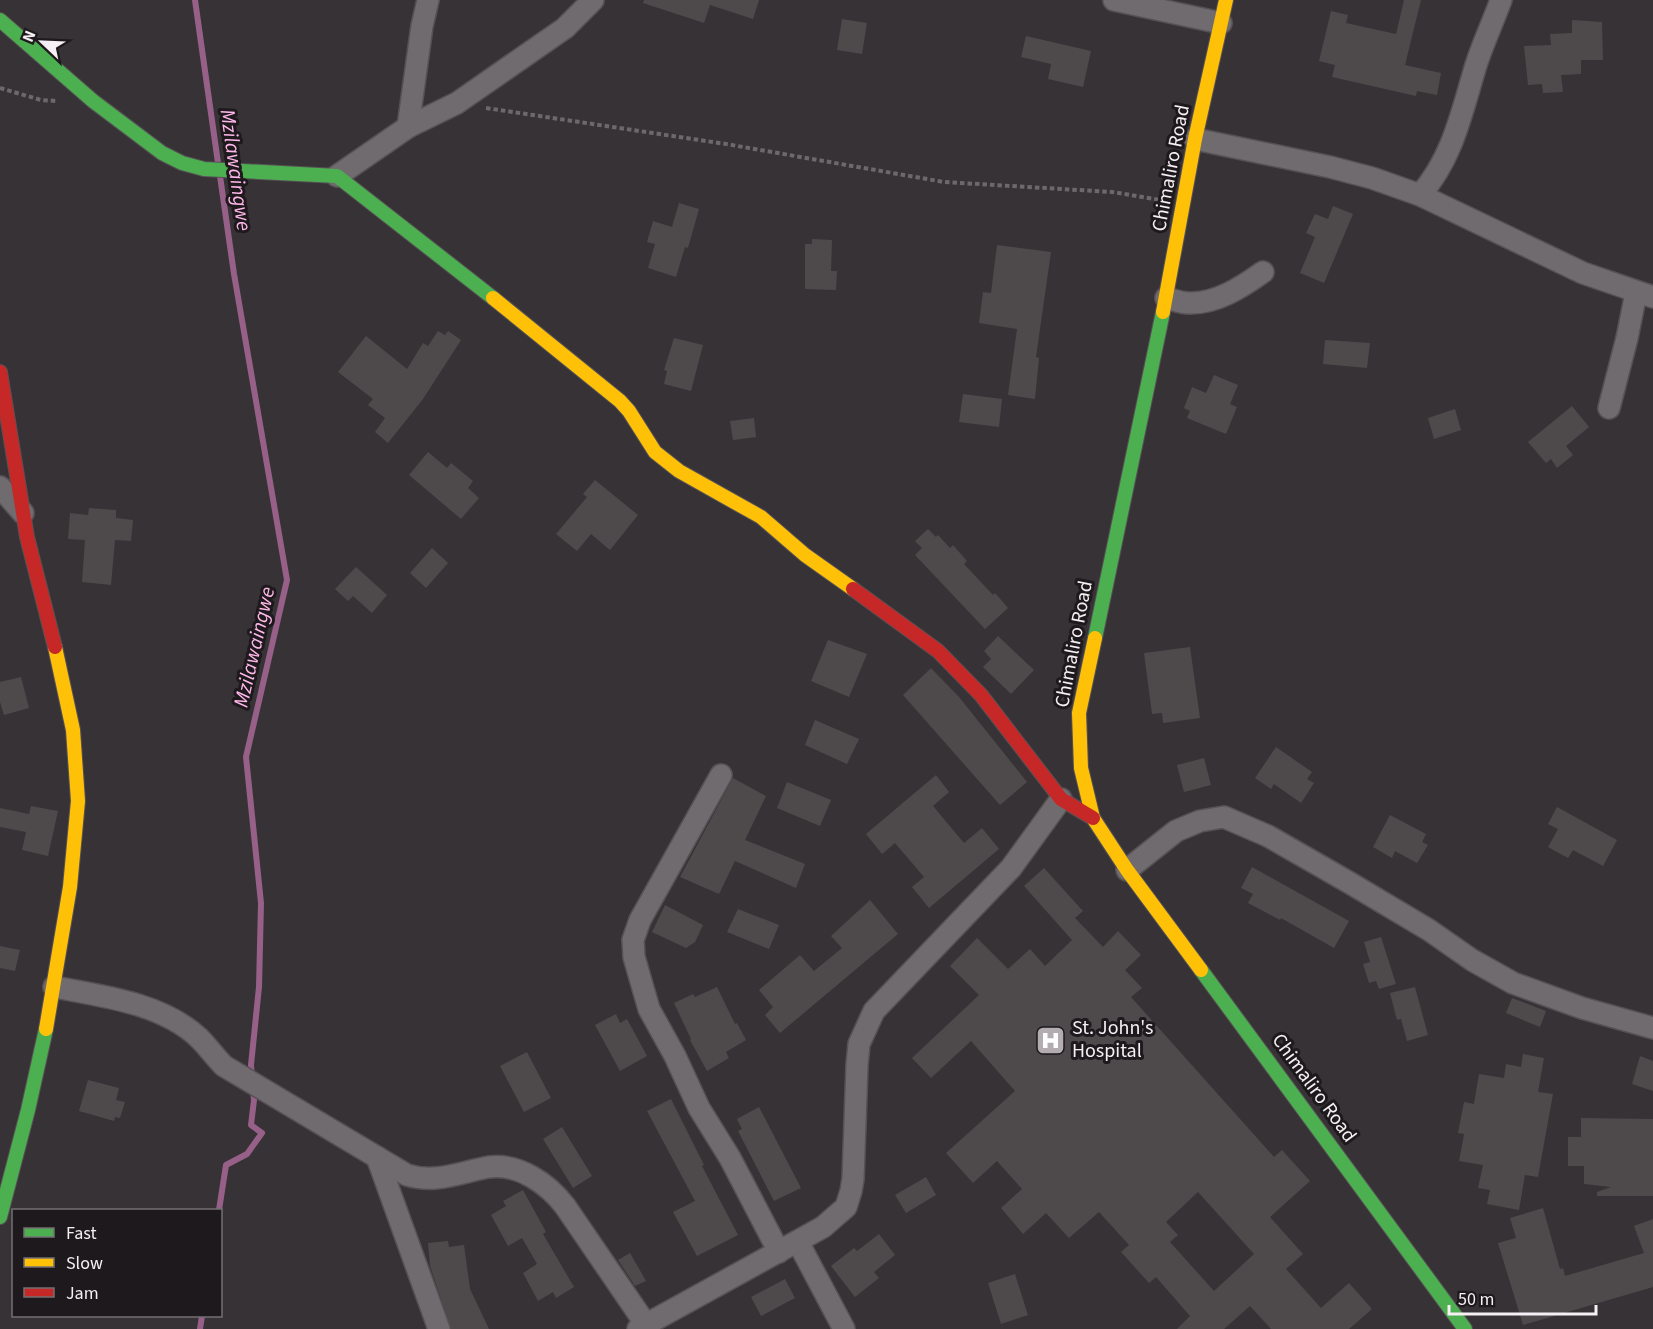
<svg xmlns="http://www.w3.org/2000/svg" width="1653" height="1329" font-family="'Source Sans 3',sans-serif">
	<style>
		.lines { fill: none; stroke-linecap: round; stroke-linejoin: round }
		.stream { stroke: #976088; stroke-width: 6 }
		.building { fill: #4e4a4c; fill-rule: evenodd }
		.street-casing { stroke: #565155; stroke-width: 24 }
		.fast-casing { stroke: #565155; stroke-width: 16 }
		.slow-casing { stroke: #565155; stroke-width: 16 }
		.jam-casing { stroke: #565155; stroke-width: 16 }
		.path { stroke: #6d696b; stroke-width: 4; stroke-dasharray: 4.5 3; stroke-linecap: butt }
		.street { stroke: #706b6e; stroke-width: 21 }
		.fast { stroke: #4caf50; stroke-width: 14 }
		.slow { stroke: #ffc107; stroke-width: 14 }
		.jam { stroke: #c62828; stroke-width: 14 }
		.labels { text-anchor: middle; dominant-baseline: central; stroke-width: 6; stroke-linejoin: round; paint-order: stroke }
		.street-label { font-size: 20px; fill: #f6eff4; stroke: #1e191c }
		.poi-label { font-size: 20px; fill: #f6eff4; stroke: #1e191c; text-anchor: start }
		.water-label { font-size: 21px; font-style: italic; fill: #ffb8ea; stroke: #1e191c }
	</style>
	<rect width="100%" height="100%" fill="#373235"/>
	<g class="lines">
		<!-- stream -->
		<g class="stream">
			<polyline points="195,0 218,163"/>
			<polyline points="220,176 234,274 287,580 246,757 261,903 259,987 251,1065 252,1078"/>
			<polyline points="219,1210 226,1165 247,1154 262,1133 251,1125 254,1100 253,1089"/>
			<polyline points="200,1329 202,1316"/>
		</g>
	</g>
	<!-- building -->
	<g class="building">
		<polygon points="644,0 759,0 753,19 710,5 704,23 643,3"/>
		<polygon points="1404,0 1421,0 1405,65 1441,73 1437,95 1417,91 1416,96 1332,77 1335,65 1319,61 1331,11 1348,15 1346,23 1396,34"/>
		<polygon points="842,19 867,23 862,54 837,50"/>
		<polygon points="1572,20 1602,22 1603,60 1581,60 1581,74 1561,75 1563,92 1543,93 1542,84 1528,85 1524,46 1551,45 1550,34 1572,33"/>
		<polygon points="1026,36 1091,51 1083,87 1048,79 1051,64 1021,57"/>
		<polygon points="679,203 699,209 688,248 685,247 676,277 648,268 655,244 647,242 653,221 672,227"/>
		<polygon points="1333,206 1353,214 1324,283 1300,273 1315,237 1306,233 1315,214 1328,219"/>
		<polygon points="812,239 832,240 831,271 837,271 836,290 805,289 805,244 812,244"/>
		<polygon points="997,245 1051,252 1036,357 1039,358 1035,399 1008,395 1017,329 979,323 983,292 991,293"/>
		<polygon points="438,331 445,335 448,331 461,340 423,399 388,443 375,432 385,418 368,405 373,399 338,372 366,336 407,369 423,343 428,346"/>
		<polygon points="674,338 703,345 691,391 664,384 667,371 664,370"/>
		<polygon points="1325,340 1370,343 1367,368 1323,364"/>
		<polygon points="1214,375 1238,385 1230,404 1237,407 1226,434 1187,418 1190,411 1184,408 1192,387 1206,393"/>
		<polygon points="963,394 1002,399 999,427 959,422"/>
		<polygon points="1572,406 1589,427 1566,446 1573,455 1557,468 1551,459 1546,463 1528,442"/>
		<polygon points="1455,409 1461,430 1434,439 1428,418"/>
		<polygon points="754,418 756,437 733,440 730,421"/>
		<polygon points="428,452 447,468 451,463 473,481 468,488 479,498 461,519 409,475"/>
		<polygon points="595,480 638,515 610,550 591,534 577,551 556,534 587,497 583,494"/>
		<polygon points="89,508 116,510 116,518 133,520 131,541 115,540 111,585 82,582 85,540 68,539 70,513 88,515"/>
		<polygon points="928,529 936,537 938,535 950,548 953,545 967,561 964,564 993,595 995,593 1008,608 985,629 915,555 922,548 915,541"/>
		<polygon points="432,548 448,563 426,588 410,573"/>
		<polygon points="356,567 387,595 372,613 353,596 348,601 335,589"/>
		<polygon points="998,636 1034,670 1011,694 983,667 991,659 984,651"/>
		<polygon points="828,640 867,654 849,697 811,681"/>
		<polygon points="1190,647 1200,718 1163,723 1162,713 1152,714 1144,653"/>
		<polygon points="931,668 959,697 1027,782 1000,805 903,695"/>
		<polygon points="21,677 29,708 4,715 0,702 0,682"/>
		<polygon points="815,720 859,739 847,764 805,745"/>
		<polygon points="1276,747 1312,772 1307,779 1314,783 1301,803 1274,784 1271,789 1255,778"/>
		<polygon points="1204,758 1211,785 1184,792 1177,765"/>
		<polygon points="936,775 949,792 933,806 964,843 982,828 999,849 929,908 912,887 924,877 895,843 882,854 866,834"/>
		<polygon points="733,778 766,796 745,840 805,864 796,888 735,861 719,894 680,877"/>
		<polygon points="787,782 831,800 820,826 777,808"/>
		<polygon points="31,806 58,811 48,856 22,850 26,832 0,827 0,808 29,814"/>
		<polygon points="1557,807 1617,840 1603,866 1573,850 1568,858 1548,847 1558,829 1548,824"/>
		<polygon points="1390,815 1426,834 1422,842 1428,845 1417,863 1395,851 1392,858 1373,847"/>
		<polygon points="1252,867 1349,921 1334,948 1281,918 1280,920 1248,903 1253,894 1241,888"/>
		<path d="M1044,868L1083,911L1075,918L1103,947L1118,931L1141,955L1125,970L1142,988L1131,997L1274,1157L1282,1150L1310,1181L1270,1217L1303,1254L1286,1269L1321,1308L1349,1283L1372,1309L1349,1329H1271L1250,1306L1224,1329H1177L1190,1316L1156,1277L1149,1283L1121,1252L1129,1245L1099,1212L1069,1238L1046,1213L1023,1234L1001,1208L1022,1189L997,1161L973,1183L946,1153L1015,1091L971,1041L931,1078L912,1058L979,995L950,966L977,938L1008,969L1030,949L1045,966L1072,940L1024,886ZM1198,1192L1254,1254L1214,1291L1170,1242L1178,1235L1166,1222Z"/>
		<polygon points="870,900 898,934 780,1033 765,1015 773,1007 759,990 800,955 814,971 842,948 831,936"/>
		<polygon points="665,905 703,925 695,942 686,948 652,932"/>
		<polygon points="738,909 779,925 769,949 727,932"/>
		<polygon points="1381,937 1396,984 1379,989 1376,981 1369,983 1363,964 1370,962 1364,942"/>
		<polygon points="0,946 20,950 15,971 0,968"/>
		<polygon points="717,987 735,1024 737,1023 746,1040 726,1052 729,1058 707,1071 690,1040 691,1039 674,1003 693,994 695,997"/>
		<polygon points="1415,987 1428,1035 1407,1041 1401,1019 1397,1020 1390,993"/>
		<polygon points="1512,998 1546,1011 1540,1027 1506,1013"/>
		<polygon points="616,1014 620,1023 627,1019 647,1056 620,1071 595,1025"/>
		<polygon points="527,1052 551,1098 524,1112 500,1066"/>
		<polygon points="1523,1054 1544,1058 1538,1092 1553,1094 1538,1177 1525,1175 1519,1210 1487,1204 1490,1190 1478,1188 1483,1165 1459,1161 1464,1134 1458,1133 1464,1102 1474,1104 1479,1074 1504,1078 1506,1064 1521,1067"/>
		<polygon points="1640,1056 1653,1061 1653,1091 1632,1084"/>
		<polygon points="88,1080 119,1088 116,1100 125,1102 120,1118 115,1117 114,1121 79,1111"/>
		<polygon points="671,1099 704,1165 702,1166 738,1235 697,1256 673,1212 695,1201 647,1111"/>
		<polygon points="759,1107 801,1188 774,1201 738,1131 742,1129 737,1119"/>
		<polygon points="1581,1118 1653,1119 1653,1196 1597,1196 1597,1192 1611,1187 1584,1184 1584,1166 1568,1166 1568,1137 1581,1137"/>
		<polygon points="562,1127 592,1176 573,1188 543,1139"/>
		<polygon points="926,1177 936,1195 906,1213 895,1195"/>
		<polygon points="523,1190 546,1232 543,1234 574,1287 556,1298 553,1292 538,1301 523,1273 537,1264 522,1238 508,1246 491,1215 506,1206 503,1201"/>
		<polygon points="1543,1208 1560,1269 1563,1268 1565,1276 1644,1253 1634,1226 1653,1219 1653,1287 1523,1325 1498,1243 1516,1238 1510,1218"/>
		<polygon points="879,1234 895,1255 874,1272 879,1278 855,1297 831,1266 854,1248 857,1251"/>
		<polygon points="448,1241 449,1247 464,1245 470,1289 489,1329 451,1329 430,1266 428,1243"/>
		<polygon points="630,1253 646,1281 635,1286 618,1260"/>
		<polygon points="1015,1274 1028,1315 1001,1324 988,1283"/>
		<polygon points="785,1279 795,1298 761,1316 751,1297"/>
	</g>
	<g class="lines">
		<defs>
			<g id="street">
				<polyline points="1114,0 1221,23"/>
				<polyline points="408,127 422,26 428,0"/>
				<polyline points="1195,139 1330,167 1372,178 1420,195 1583,273 1653,297"/>
				<polyline points="337,176 408,127 457,103 565,28 593,0"/>
				<path d="M1420,195C1453,158 1462,111 1476,65C1483,43 1493,22 1501,0"/>
				<path d="M1166,298C1173,300 1182,303 1189,303C1216,304 1242,287 1263,272"/>
				<polyline points="1609,408 1627,338 1636,293"/>
				<polyline points="0,487 23,513"/>
				<polyline points="721,775 640,920 633,940 634,957 649,1009 675,1056 699,1108 730,1158 779,1252"/>
				<polyline points="1127,870 1176,831 1200,821 1224,817 1268,836 1350,883 1429,930 1472,960 1513,983 1582,1008 1653,1028"/>
				<path d="M54,987C102,996 162,1003 199,1038C208,1047 215,1057 224,1066L407,1175C436,1184 461,1172 489,1167C519,1163 548,1184 565,1206L649,1329"/>
				<polyline points="377,1157 439,1329"/>
				<polyline points="798,1242 844,1329"/>
				<polyline points="638,1329 823,1227 846,1207 851,1191 853,1179 857,1065 859,1044 874,1011 1011,868 1061,799"/>
			</g>
			<g id="fast">
				<polyline points="0,20 93,101 162,153 182,163 204,169 337,176 493,298"/>
				<polyline points="1095,638 1163,312"/>
				<polyline points="1201,970 1465,1329"/>
				<polyline points="0,1217 28,1110 46,1029"/>
			</g>
			<g id="slow">
				<polyline points="493,298 620,401 629,411 655,452 679,471 761,517 805,555 853,589"/>
				<polyline points="1163,312 1195,139 1226,0"/>
				<polyline points="1095,638 1079,713 1081,768 1093,818 1127,870 1201,970"/>
				<polyline points="46,1029 70,887 78,801 73,730 55,647"/>
			</g>
			<g id="jam">
				<polyline points="0,372 27,537 55,647"/>
				<polyline points="853,589 938,651 981,695 1061,799 1093,818"/>
			</g>
		</defs>
		<!-- street casing -->
		<use href="#street" class="street-casing"/>
		<!-- fast casing -->
		<use href="#fast" class="fast-casing"/>
		<!-- slow casing -->
		<use href="#slow" class="slow-casing"/>
		<!-- jam casing -->
		<use href="#jam" class="jam-casing"/>
		<!-- path -->
		<g class="path">
			<polyline points="0,88 41,100 57,101"/>
			<polyline points="486,108 726,144 944,182 1112,192 1161,200"/>
		</g>
		<!-- street -->
		<use href="#street" class="street"/>
		<!-- fast -->
		<use href="#fast" class="fast"/>
		<!-- slow -->
		<use href="#slow" class="slow"/>
		<!-- jam -->
		<use href="#jam" class="jam"/>
	</g>
	<!-- icons -->
	<defs>
		<symbol id="hospital-square" viewBox="-11 -11 22 22"><rect x="-9" y="-9" width="18" height="18" rx="4" fill="#b3adb1" stroke="#1e191c"/><path d="M-5-5h3v3.5h4V-5h3V5h-3V1.5h-4V5h-3Z" fill="#fff"/></symbol>
	</defs>
	<g fill-rule="evenodd">
		<use href="#hospital-square" x="1034" y="1024" width="33" height="33"/>
	</g>
	<g class="labels">
		<!-- street labels -->
		<g class="street-label">
			<text transform="translate(1171 168) rotate(-79)">Chimaliro Road</text>
			<text transform="translate(1074 644) rotate(-79)">Chimaliro Road</text>
			<text transform="translate(1314 1088) rotate(54)">Chimaliro Road</text>
		</g>
		<!-- poi labels -->
		<g class="poi-label">
			<text x="1072" y="1028">St. John's<tspan x="1072" dy="23">Hospital</tspan></text>
		</g>
		<!-- water labels -->
		<g class="water-label">
			<text transform="translate(236 170) rotate(82)">Mzilawaingwe</text>
			<text transform="translate(254 647) rotate(-77)">Mzilawaingwe</text>
		</g>
	</g>
	<!-- legend -->
	<rect x="12" y="1209" width="210" height="108" fill="#1e191c" stroke="#746f72" stroke-width="1.5"/>
	<rect x="24" y="1228" width="30" height="9" fill="#4caf50" stroke="#746f72" stroke-width="1.5"/>
	<text x="66" y="1239" font-size="18" fill="#f6eff4">Fast</text>
	<rect x="24" y="1258" width="30" height="9" fill="#ffc107" stroke="#746f72" stroke-width="1.5"/>
	<text x="66" y="1269" font-size="18" fill="#f6eff4">Slow</text>
	<rect x="24" y="1288" width="30" height="9" fill="#c62828" stroke="#746f72" stroke-width="1.5"/>
	<text x="66" y="1299" font-size="18" fill="#f6eff4">Jam</text>
	<!-- north arrow -->
	<g transform="translate(42 42) rotate(293)" stroke="#1e191c" stroke-width="4.5" paint-order="stroke">
	<path d="M0-4.5L10 22L0 15L-10 22Z" fill="#f6eff4"/>
	<text y="-9" font-size="16" font-weight="bold" text-anchor="middle" fill="#f6eff4">N</text>
	</g>
	<!-- scale -->
	<path d="M1449 1305v9h147v-9" fill="none" stroke="#f6eff4" stroke-width="3"/>
	<text x="1458" y="1305" font-size="18" fill="#f6eff4" stroke="#1e191c" stroke-width="4.5" paint-order="stroke">50 m</text>
</svg>
